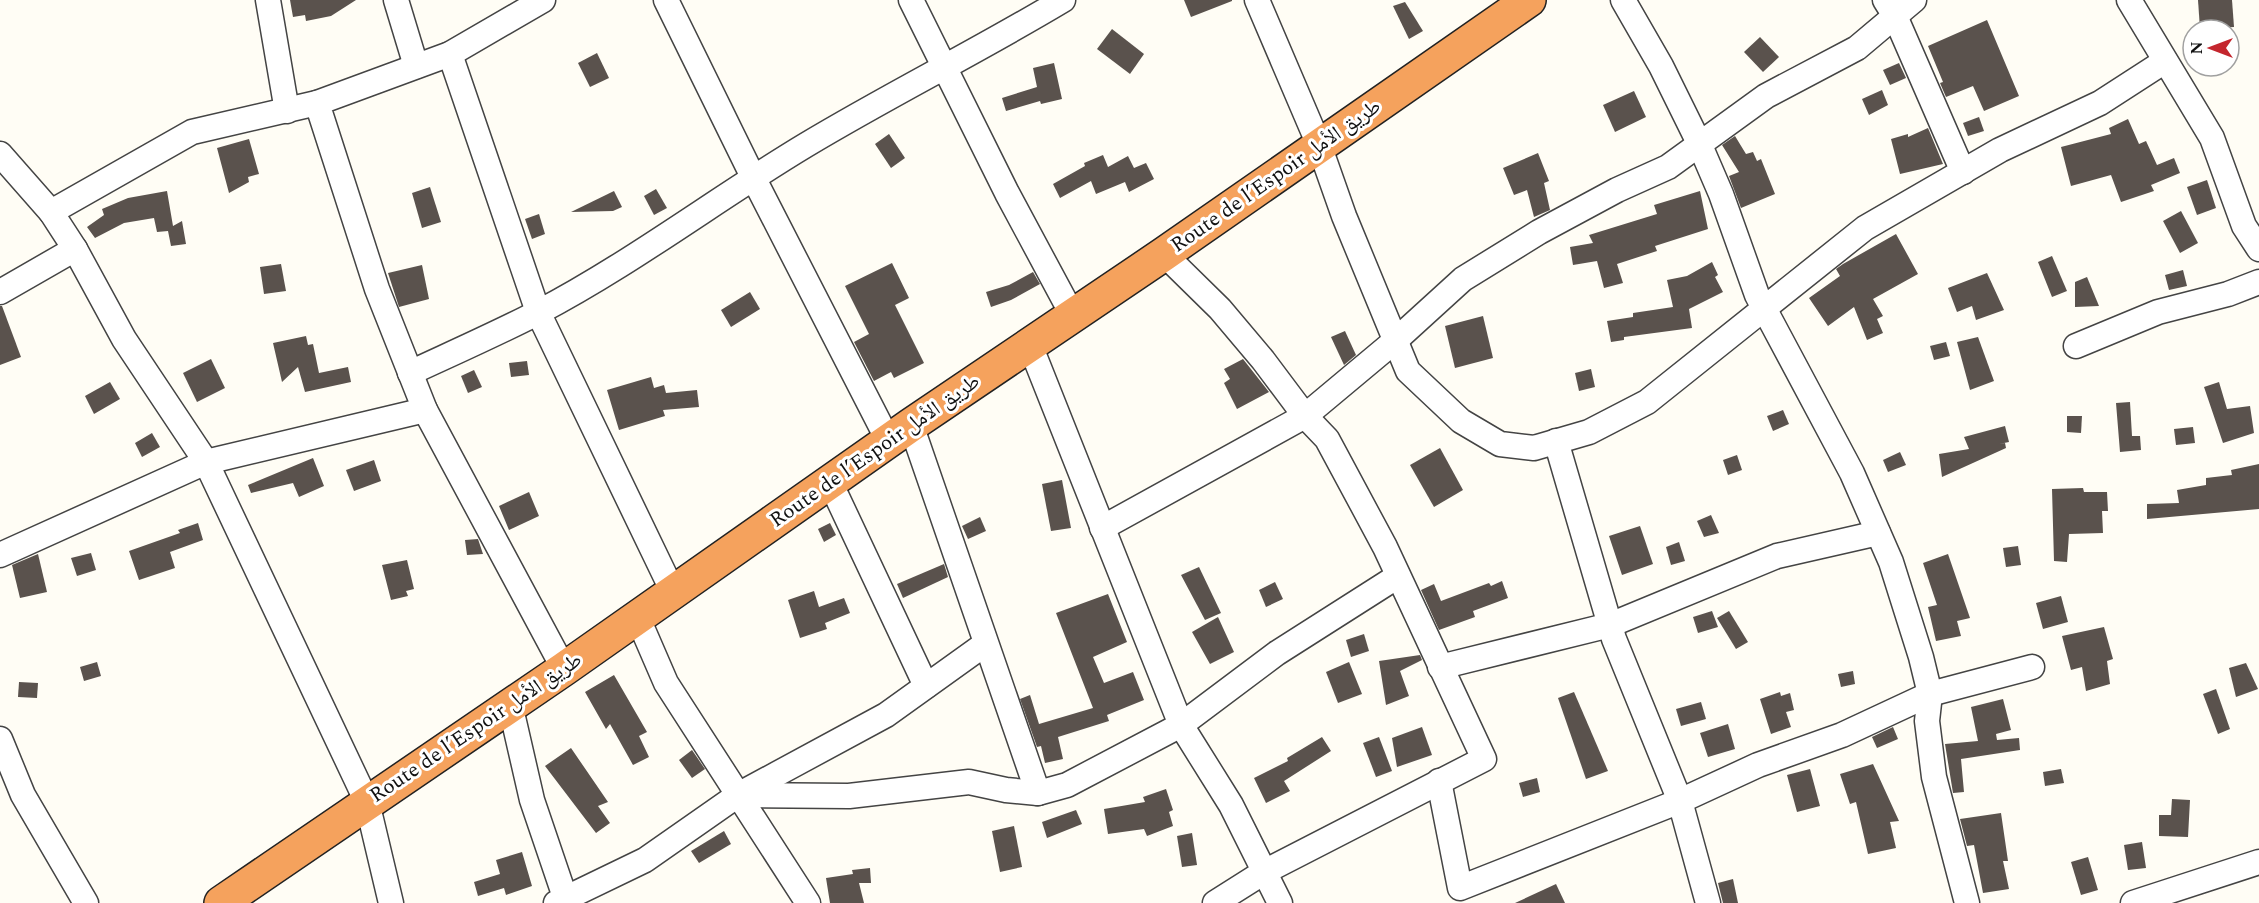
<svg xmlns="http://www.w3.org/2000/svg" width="2259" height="903" font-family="Spectral,'Noto Naskh Arabic',serif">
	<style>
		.building { fill: #5a524d }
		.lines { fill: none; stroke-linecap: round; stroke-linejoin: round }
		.minor-casing { stroke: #444; stroke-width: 27 }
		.highway-casing { stroke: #222; stroke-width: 36 }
		.minor { stroke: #fff; stroke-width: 24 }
		.highway { stroke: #f5a25d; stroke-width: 33 }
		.labels { text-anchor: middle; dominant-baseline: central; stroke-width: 6; stroke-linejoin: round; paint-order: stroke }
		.street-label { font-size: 21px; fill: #111; stroke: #fff }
	</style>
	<rect width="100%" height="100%" fill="#fffdf5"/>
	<!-- building -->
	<g class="building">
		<polygon points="290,0 356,0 331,16 306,21 305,15 293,17"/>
		<polygon points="1184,0 1232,0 1232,1 1191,17"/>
		<polygon points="2198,0 2232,0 2234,27 2200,29"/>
		<polygon points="1405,2 1423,31 1409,39 1393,6"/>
		<polygon points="1987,20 2019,96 1984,111 1973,86 1946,97 1940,83 1943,82 1928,46"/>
		<polygon points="1112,29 1144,54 1130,74 1097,49"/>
		<polygon points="1760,37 1779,57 1763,72 1744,52"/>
		<polygon points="597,53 609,78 590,87 578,63"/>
		<polygon points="1054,63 1062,99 1041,104 1040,101 1006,111 1002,98 1037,87 1033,68"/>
		<polygon points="1899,63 1906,78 1890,85 1883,70"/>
		<polygon points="1882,90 1888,105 1869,115 1862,99"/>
		<polygon points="1634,91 1646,117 1615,132 1603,105"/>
		<polygon points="1979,117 1984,131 1968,136 1963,123"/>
		<polygon points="2128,119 2139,144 2146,141 2157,165 2174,158 2180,173 2151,185 2154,191 2121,202 2111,175 2071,186 2061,147 2111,134 2109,128"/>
		<polygon points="1928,128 1943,164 1900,174 1891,139 1908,134 1908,137"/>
		<polygon points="889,134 905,158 891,168 875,144"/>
		<polygon points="1735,136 1746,154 1753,152 1757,161 1761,159 1775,194 1741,208 1729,176 1739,172 1722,145"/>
		<polygon points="249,139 259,174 248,177 249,182 229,193 217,148"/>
		<polygon points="1538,153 1549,181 1544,183 1550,210 1534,217 1527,190 1514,195 1503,168"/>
		<polygon points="1103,155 1108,167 1128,156 1134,168 1146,163 1154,179 1129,192 1125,182 1096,194 1091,181 1060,198 1053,184 1085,166 1084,163"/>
		<polygon points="2207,180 2216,208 2197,215 2187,187"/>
		<polygon points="430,187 441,222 422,228 412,193"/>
		<polygon points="656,189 667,208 654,215 644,196"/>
		<polygon points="167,191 173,226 182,221 186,244 171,246 168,231 157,232 154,218 124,223 95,238 87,227 104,215 102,209 128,198"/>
		<polygon points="614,191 622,207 613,211 571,212"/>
		<polygon points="1700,191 1708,229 1655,246 1657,251 1617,264 1623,283 1604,288 1597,261 1573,265 1570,247 1593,243 1589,235 1657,214 1654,205"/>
		<polygon points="2181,211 2198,243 2180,253 2163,221"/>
		<polygon points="539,214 545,234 532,239 525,219"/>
		<polygon points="1896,234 1918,274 1873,299 1883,316 1877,319 1883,333 1867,340 1854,307 1828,326 1809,298 1840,276 1836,269 1843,264"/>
		<polygon points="2052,256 2067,291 2052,297 2038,262"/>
		<polygon points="1712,262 1718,275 1715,277 1723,292 1689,309 1692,328 1624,337 1624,340 1611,342 1607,321 1633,317 1633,313 1673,307 1667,280 1687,276"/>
		<polygon points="892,263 909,298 895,305 924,363 894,378 891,372 874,381 854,342 869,334 845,286"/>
		<polygon points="281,264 286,291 264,294 260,267"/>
		<polygon points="422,265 429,299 399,307 388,273"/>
		<polygon points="2183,270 2187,286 2169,290 2165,275"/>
		<polygon points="1033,272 1040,284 1011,300 991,307 986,292 1009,285"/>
		<polygon points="1987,273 2004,310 1976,320 1972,306 1957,312 1948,288"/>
		<polygon points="2087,277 2099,306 2075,307 2075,282"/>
		<polygon points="750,292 760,309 731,327 721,310"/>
		<polygon points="0,306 2,306 21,357 0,365"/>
		<polygon points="1483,316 1493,358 1455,368 1445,326"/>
		<polygon points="1345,331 1356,355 1344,365 1331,337"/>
		<polygon points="306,336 308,345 313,344 319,373 348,367 351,382 305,392 298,367 282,382 273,343"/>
		<polygon points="1978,337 1994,381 1970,390 1957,342"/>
		<polygon points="1946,342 1950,356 1934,360 1930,346"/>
		<polygon points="211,359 225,388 197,402 183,373"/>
		<polygon points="1243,359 1269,392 1237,409 1224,383 1230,379 1224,369"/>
		<polygon points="527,361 529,375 511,377 509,363"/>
		<polygon points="1591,369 1595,387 1579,391 1575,373"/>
		<polygon points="474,370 482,387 468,393 461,376"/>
		<polygon points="651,377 654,388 664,385 666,393 697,390 699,407 663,410 665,416 619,430 607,390"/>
		<polygon points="110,382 120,399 94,414 85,396"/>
		<polygon points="2219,382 2227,409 2250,406 2254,433 2223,443 2204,387"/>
		<polygon points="2130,402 2132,436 2140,436 2141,450 2120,452 2116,403"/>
		<polygon points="1783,410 1789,424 1773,431 1767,416"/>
		<polygon points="2067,416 2082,416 2081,433 2067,432"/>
		<polygon points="2005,426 2009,442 1999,444 2005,443 2006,448 1942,477 1939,454 1969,449 1964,437"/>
		<polygon points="2193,427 2195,443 2176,445 2174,429"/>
		<polygon points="152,433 160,447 142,457 135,443"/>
		<polygon points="1440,448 1463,490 1434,507 1410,465"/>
		<polygon points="1900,452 1906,465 1888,472 1883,460"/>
		<polygon points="1737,455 1742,470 1728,475 1723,460"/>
		<polygon points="313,458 324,486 299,497 293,483 251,493 248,485"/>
		<polygon points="374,460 381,481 354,491 346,470"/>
		<polygon points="2259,464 2259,509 2147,519 2147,504 2179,503 2177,490 2206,485 2206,478 2232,475 2231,470"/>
		<polygon points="1062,480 1071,528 1051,531 1042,484"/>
		<polygon points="2083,488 2084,492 2107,492 2108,511 2102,511 2103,533 2069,534 2067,562 2054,561 2052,489"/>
		<polygon points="529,492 539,516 509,530 499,506"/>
		<polygon points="1711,515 1719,533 1704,537 1697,521"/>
		<polygon points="980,517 986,531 968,539 962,526"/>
		<polygon points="198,523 203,540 170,552 175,568 139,580 129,551 180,533 178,530"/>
		<polygon points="830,523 836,535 824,542 818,529"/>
		<polygon points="1640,526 1653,564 1622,575 1609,536"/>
		<polygon points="478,539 483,554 467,555 465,540"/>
		<polygon points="1679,542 1685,561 1671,565 1666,547"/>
		<polygon points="2018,546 2021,565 2006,567 2003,548"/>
		<polygon points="91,553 96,570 77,576 71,558"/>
		<polygon points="38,554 47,592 20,598 12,565"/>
		<polygon points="1948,554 1970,618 1957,621 1961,636 1936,641 1928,607 1937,605 1923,563"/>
		<polygon points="407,560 414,589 406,591 408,596 391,600 382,565"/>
		<polygon points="944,564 948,577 903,598 897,584"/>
		<polygon points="1199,567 1221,613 1205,620 1181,575"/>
		<polygon points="1502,581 1508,598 1473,611 1475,617 1439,630 1421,590 1434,584 1441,601 1489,583 1491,586"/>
		<polygon points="1275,582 1283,599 1266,607 1259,590"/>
		<polygon points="814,591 819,607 844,598 850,613 825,623 827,629 800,638 788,600"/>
		<polygon points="1108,594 1127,642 1093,657 1104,683 1133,672 1144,700 1107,715 1109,721 1058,737 1063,759 1045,763 1041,746 1037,747 1020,699 1030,695 1039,724 1093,708 1056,613"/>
		<polygon points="2061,596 2068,622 2043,629 2036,603"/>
		<polygon points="1712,611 1718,627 1698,633 1693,617"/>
		<polygon points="1729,611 1748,642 1736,649 1717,618"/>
		<polygon points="1218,617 1234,652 1210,664 1192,632"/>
		<polygon points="2104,627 2113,659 2107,661 2110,684 2086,691 2082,667 2071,670 2062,636"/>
		<polygon points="1364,634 1369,651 1351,657 1346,640"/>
		<polygon points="1420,655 1422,660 1400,671 1409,696 1386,705 1379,661"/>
		<polygon points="97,662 101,676 84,681 80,667"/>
		<polygon points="1349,662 1362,694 1338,703 1326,672"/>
		<polygon points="2246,663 2258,689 2236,697 2229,668"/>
		<polygon points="1853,671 1855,684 1841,687 1838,674"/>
		<polygon points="614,675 647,732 639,736 649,757 633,765 610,724 606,729 585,692"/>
		<polygon points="19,682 38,683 37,698 18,697"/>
		<polygon points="2216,689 2230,729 2218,734 2203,694"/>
		<polygon points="1574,692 1608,771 1586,779 1558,698"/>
		<polygon points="1780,692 1781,696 1790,693 1794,710 1786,712 1791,727 1771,734 1760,699"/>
		<polygon points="2003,699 2011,730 1996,734 1997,740 2019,738 2020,750 1961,759 1964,792 1953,793 1945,744 1978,741 1971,707"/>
		<polygon points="1701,702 1706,719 1681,726 1676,709"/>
		<polygon points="1728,724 1735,749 1708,757 1700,733"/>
		<polygon points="1422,727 1432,755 1397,767 1392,738"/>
		<polygon points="1893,727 1898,739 1877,748 1872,737"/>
		<polygon points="1322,737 1331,751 1284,781 1290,791 1266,803 1254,778 1288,761 1287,758"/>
		<polygon points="1379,737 1392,771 1376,777 1363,743"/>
		<polygon points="571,748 608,802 598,806 610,823 596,833 545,766"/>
		<polygon points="692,750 705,769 692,778 679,760"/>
		<polygon points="1873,764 1899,821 1890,822 1896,848 1868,854 1856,802 1850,804 1840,774"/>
		<polygon points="1810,769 1820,806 1797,812 1787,775"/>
		<polygon points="2061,769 2064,783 2045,786 2043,772"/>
		<polygon points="1537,778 1540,792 1523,797 1519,783"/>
		<polygon points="1166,789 1173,810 1169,812 1173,826 1147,836 1144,829 1108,834 1104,809 1145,802 1143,797"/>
		<polygon points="2172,799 2190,800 2188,837 2159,836 2159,815 2171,815"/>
		<polygon points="1076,810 1082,824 1047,838 1042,822"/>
		<polygon points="2001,813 2008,861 2003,861 2009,889 1983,893 1974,845 1967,846 1960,819"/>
		<polygon points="1014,826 1022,867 1000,872 992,831"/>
		<polygon points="724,831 731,844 699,863 691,851"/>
		<polygon points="1192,833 1197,865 1182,867 1177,836"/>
		<polygon points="2142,842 2146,868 2128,870 2124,845"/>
		<polygon points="522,852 532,886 506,895 504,888 478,896 474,882 500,874 496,860"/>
		<polygon points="2088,857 2098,890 2081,895 2071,862"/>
		<polygon points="870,868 871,883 859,883 864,903 830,903 826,878 853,874 852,870"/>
		<polygon points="1733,879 1738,903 1723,903 1718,883"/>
		<polygon points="1556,884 1565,903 1515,903"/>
	</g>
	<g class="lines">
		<defs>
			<g id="minor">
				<polyline points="268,0 287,111"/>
				<polyline points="396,0 416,66"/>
				<polyline points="543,0 450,54 317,103 377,289 425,410 564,669"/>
				<polyline points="666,0 753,177 889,442"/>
				<polyline points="911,0 1007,193 1073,316"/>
				<polyline points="1257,0 1319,145 1344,216 1408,371 1461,421 1500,444 1534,448 1589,432 1647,402 1865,228 2000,150 2100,103 2165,61"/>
				<polyline points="1623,0 1661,66 1699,143 1721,194 1757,295 1852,473 1891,562 1921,657 1930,694 1927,721 1934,777 1967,903"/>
				<polyline points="1885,0 1895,16 1963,172"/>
				<polyline points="2129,0 2212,138 2244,226 2259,249"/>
				<polyline points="450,54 538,312 673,592"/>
				<polyline points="0,154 51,212 75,249 124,339 206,462 367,802 391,903"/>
				<polyline points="51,212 192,132 317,103"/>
				<polyline points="1164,254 1220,309 1263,360 1305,416 1327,439 1385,547 1484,759 1264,872 1215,903"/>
				<polyline points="0,292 75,249"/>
				<polyline points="1030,345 1181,725 1231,805 1280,903"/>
				<polyline points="2076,346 2158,312 2228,294 2259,282"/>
				<path d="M410,373C453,353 496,334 537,313C631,264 716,199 806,145C891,94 978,51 1063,0"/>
				<polyline points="911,425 1038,793"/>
				<polyline points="1556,441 1614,639 1680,801 1708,903"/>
				<polyline points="830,482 926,686"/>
				<polyline points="1102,528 1305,416 1396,340 1463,279 1539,232 1617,190 1668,167 1766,96 1857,48 1914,0"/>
				<polyline points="0,555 206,462 425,410"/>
				<polyline points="637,616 666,683 808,903"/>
				<polyline points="1440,667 1610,625 1777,556 1878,533"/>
				<polyline points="510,704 532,800 567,903"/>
				<polyline points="0,739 23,795 86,903"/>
				<polyline points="1439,781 1460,888 1680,801 1758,765 1842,735 1930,694 2032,667"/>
				<polyline points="738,795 849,796 969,782 1006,790 1038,793 1067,785 1181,725 1277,653 1398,576"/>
				<polyline points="556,903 645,860 738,795 886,715 985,644"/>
				<polyline points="2133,903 2259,862"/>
			</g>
			<polyline id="highway" points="221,903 564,669 911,425 1164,254 1529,0"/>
		</defs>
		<!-- minor casing -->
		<use href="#minor" class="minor-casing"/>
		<!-- highway casing -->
		<use href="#highway" class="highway-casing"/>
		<!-- minor -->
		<use href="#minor" class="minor"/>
		<!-- highway -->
		<use href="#highway" class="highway"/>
	</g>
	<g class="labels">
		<!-- street labels -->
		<g class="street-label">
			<text transform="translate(1276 176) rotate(-35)">Route de l’Espoir طريق الأمل</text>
			<text transform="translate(875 451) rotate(-35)">Route de l’Espoir طريق الأمل</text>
			<text transform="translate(476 728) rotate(-34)">Route de l’Espoir طريق الأمل</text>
		</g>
	</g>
	<!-- north arrow -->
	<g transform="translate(2211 48) rotate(270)"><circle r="28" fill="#ffffff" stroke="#a0a0a0" stroke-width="1.5"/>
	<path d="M0-4.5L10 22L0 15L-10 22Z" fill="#c4262e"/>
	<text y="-9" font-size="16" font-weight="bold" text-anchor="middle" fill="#111111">N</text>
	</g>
</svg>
